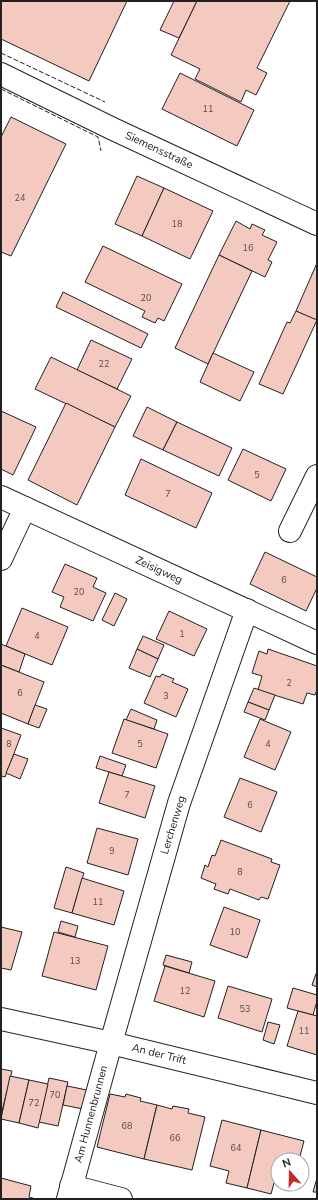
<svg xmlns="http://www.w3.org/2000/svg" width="318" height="1200" font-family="'Nunito Sans',sans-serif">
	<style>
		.building { fill: #f3c9c0; stroke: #222 }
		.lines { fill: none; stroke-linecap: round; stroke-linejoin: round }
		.minor-casing { stroke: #222; stroke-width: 24 }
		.minor { stroke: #fff; stroke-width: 22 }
		.fence { stroke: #222; stroke-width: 1; stroke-dasharray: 5 2; stroke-linecap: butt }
		.labels { text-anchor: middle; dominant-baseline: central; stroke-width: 3; stroke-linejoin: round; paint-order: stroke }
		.number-label { font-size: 9px; fill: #564c4a }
		.street-label { font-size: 11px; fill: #222; stroke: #fff }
	</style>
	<rect width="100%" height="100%" fill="#fff"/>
	<!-- building -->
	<g class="building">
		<polygon points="1,1 127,1 89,81 1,39"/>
		<polygon points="174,1 197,1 179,38 160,30"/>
		<polygon points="197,1 290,1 257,68 267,73 256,95 246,90 241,102 195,79 200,69 171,55"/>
		<polygon points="180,73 254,110 237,146 162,109"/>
		<polygon points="11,117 66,144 11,256 1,252 1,137"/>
		<polygon points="137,176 164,188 142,236 115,224"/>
		<polygon points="164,188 213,211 190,259 142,236"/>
		<polygon points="236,221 250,229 252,224 265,230 262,235 277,242 268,260 272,262 265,277 219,255"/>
		<polygon points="103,246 182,284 164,321 158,318 155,323 142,317 145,311 85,282"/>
		<polygon points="219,255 252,271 208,364 175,348"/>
		<polygon points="317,263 317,321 296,311"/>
		<polygon points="63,292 148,334 141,348 56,307"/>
		<polygon points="296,311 317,320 283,394 259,384 287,322 290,323"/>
		<polygon points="91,340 132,359 117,389 77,370"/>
		<polygon points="213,353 254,372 240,401 200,382"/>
		<polygon points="51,357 131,396 115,427 35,389"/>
		<polygon points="66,403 115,427 77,505 28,480"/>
		<polygon points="147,407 177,422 163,450 133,436"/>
		<polygon points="1,411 36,427 13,475 1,469"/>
		<polygon points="177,422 232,448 219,476 163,450"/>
		<polygon points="243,449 286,469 271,501 228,480"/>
		<polygon points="141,459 212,493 196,528 125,495"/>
		<polygon points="265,552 317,577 317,588 306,611 250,584"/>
		<polygon points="65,564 97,578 93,587 106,593 93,621 60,607 64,597 52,592"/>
		<polygon points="115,593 127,599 114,626 102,620"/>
		<polygon points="22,608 68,627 52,665 6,646"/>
		<polygon points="169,611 207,629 194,656 156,639"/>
		<polygon points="143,636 164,645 158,659 137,649"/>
		<polygon points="1,644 25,654 19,672 1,665"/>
		<polygon points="137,649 158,659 150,677 129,668"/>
		<polygon points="268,649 317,666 317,690 315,695 307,693 303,704 258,690 262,676 252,673 259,651 267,654"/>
		<polygon points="1,665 44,682 28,724 1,713"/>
		<polygon points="162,674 174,679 172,682 188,689 176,717 144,703 156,676 160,677"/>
		<polygon points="254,688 275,695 269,710 248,702"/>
		<polygon points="248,702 269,710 265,720 244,712"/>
		<polygon points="35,705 47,709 39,728 28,724"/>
		<polygon points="131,709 157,720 154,729 126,720"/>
		<polygon points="124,719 168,734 156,768 112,753"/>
		<polygon points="260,719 291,732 275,770 244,757"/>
		<polygon points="1,728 21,735 5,777 1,776"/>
		<polygon points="14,754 28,759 20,779 6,773"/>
		<polygon points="100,756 126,765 122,776 96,768"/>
		<polygon points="109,772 155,786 145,818 99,803"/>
		<polygon points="240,778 277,792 261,832 224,817"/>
		<polygon points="97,828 138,839 128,875 87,863"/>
		<polygon points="221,840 272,859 271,862 280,865 268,899 261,897 259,900 230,889 228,894 214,889 216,884 201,878 205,865 208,867 212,855 215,856"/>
		<polygon points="66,867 84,873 72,913 54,908"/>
		<polygon points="82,878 124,891 114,925 72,913"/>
		<polygon points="224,907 260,920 247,958 210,945"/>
		<polygon points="61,921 78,926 75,937 58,932"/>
		<polygon points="1,927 22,932 11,970 1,968"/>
		<polygon points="54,932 108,946 96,990 42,976"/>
		<polygon points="166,955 192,962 189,973 163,965"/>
		<polygon points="165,966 215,981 204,1017 154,1001"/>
		<polygon points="317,971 317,987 312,985"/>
		<polygon points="228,986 272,999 262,1032 218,1018"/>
		<polygon points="293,988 317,995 317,1001 313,1015 287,1008"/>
		<polygon points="298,1011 317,1016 317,1055 287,1046"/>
		<polygon points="268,1022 280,1025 274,1044 263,1040"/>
		<polygon points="1,1069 12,1071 1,1115"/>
		<polygon points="10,1076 29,1080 19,1123 1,1119"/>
		<polygon points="49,1078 68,1082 58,1126 39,1122"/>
		<polygon points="29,1080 48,1084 38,1128 19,1123"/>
		<polygon points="67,1086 87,1090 83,1109 63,1105"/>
		<polygon points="110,1094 125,1097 126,1094 141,1098 140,1101 157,1105 144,1159 97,1147"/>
		<polygon points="157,1105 172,1109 173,1106 189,1109 188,1113 205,1117 192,1170 144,1159"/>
		<polygon points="222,1120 261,1130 247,1188 226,1183 229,1171 210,1166"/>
		<polygon points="261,1130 304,1141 299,1160 278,1160 278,1184 293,1184 292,1188 274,1183 271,1194 247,1188"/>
		<polygon points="1,1178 31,1186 29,1197 36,1199 1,1199"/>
		<polygon points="317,1178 317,1192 313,1192"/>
	</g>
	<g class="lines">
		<defs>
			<g id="minor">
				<polyline points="1,74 113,129 317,224"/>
				<polyline points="1,497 317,643"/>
				<polyline points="290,531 317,476"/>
				<polyline points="1,559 25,508"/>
				<polyline points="1,1019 111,1043 317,1093"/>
				<polyline points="71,1186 121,1199"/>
				<polyline points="68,1199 111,1043 179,803 247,610"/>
			</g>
		</defs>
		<!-- minor casing -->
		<use href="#minor" class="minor-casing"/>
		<!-- minor -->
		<use href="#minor" class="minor"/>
		<!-- fence -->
		<g class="fence">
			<polyline points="1,53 105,102"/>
			<polyline points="1,89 98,137 101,151"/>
		</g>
	</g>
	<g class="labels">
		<!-- number labels -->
		<g class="number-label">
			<text x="208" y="109">11</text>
			<text x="20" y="198">24</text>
			<text x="177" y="224">18</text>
			<text x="248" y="248">16</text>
			<text x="146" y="298">20</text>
			<text x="104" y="364">22</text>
			<text x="257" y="475">5</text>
			<text x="168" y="494">7</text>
			<text x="284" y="580">6</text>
			<text x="79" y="592">20</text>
			<text x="182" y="634">1</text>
			<text x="37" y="636">4</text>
			<text x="289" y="683">2</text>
			<text x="20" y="693">6</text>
			<text x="166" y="696">3</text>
			<text x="9" y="744">8</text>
			<text x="140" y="744">5</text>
			<text x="268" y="744">4</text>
			<text x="127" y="795">7</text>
			<text x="250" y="805">6</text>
			<text x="112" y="851">9</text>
			<text x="240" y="872">8</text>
			<text x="98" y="902">11</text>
			<text x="235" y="932">10</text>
			<text x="75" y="961">13</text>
			<text x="185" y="991">12</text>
			<text x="245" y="1009">53</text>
			<text x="304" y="1031">11</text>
			<text x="55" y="1095">70</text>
			<text x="34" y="1103">72</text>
			<text x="127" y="1126">68</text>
			<text x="175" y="1138">66</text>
			<text x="236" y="1148">64</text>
		</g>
		<!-- street labels -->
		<g class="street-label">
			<text transform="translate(159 150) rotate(25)">Siemensstraße</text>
			<text transform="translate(159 570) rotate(25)">Zeisigweg</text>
			<text transform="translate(173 825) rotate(-73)">Lerchenweg</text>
			<text transform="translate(159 1054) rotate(14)">An der Trift</text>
			<text transform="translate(91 1114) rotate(-75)">Am Hunnenbrunnen</text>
		</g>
	</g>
	<!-- border -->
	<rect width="318" height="1200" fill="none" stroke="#222222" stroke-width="4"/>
	<!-- north arrow -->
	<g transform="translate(290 1172) rotate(340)"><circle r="19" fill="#ffffff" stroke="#a7a7a7"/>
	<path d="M0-3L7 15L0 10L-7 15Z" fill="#c62828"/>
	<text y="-6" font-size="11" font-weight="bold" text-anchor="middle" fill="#222222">N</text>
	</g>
</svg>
